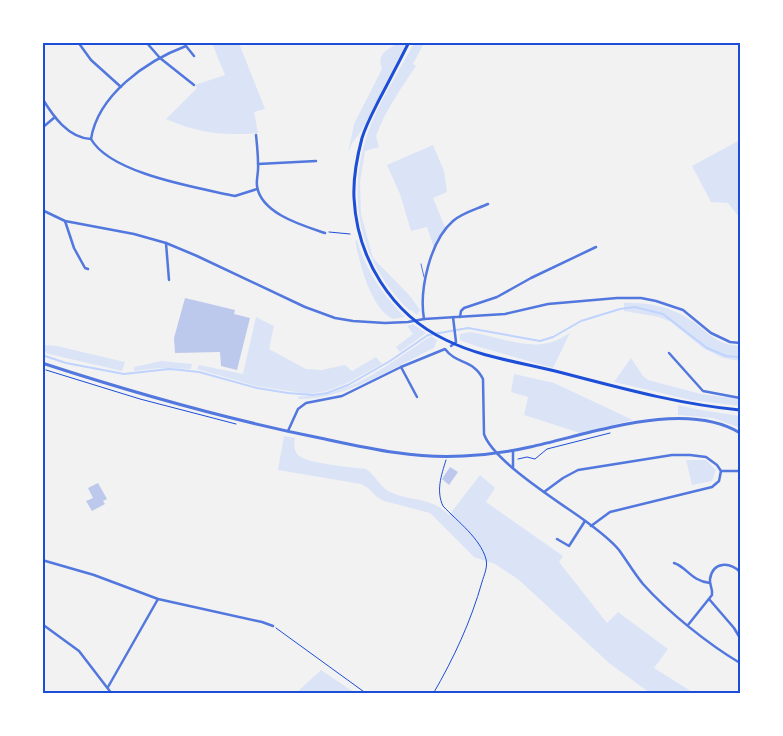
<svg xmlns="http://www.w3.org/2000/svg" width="783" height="736" font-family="'Archivo Narrow',sans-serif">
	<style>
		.green { fill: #dbe4f7 }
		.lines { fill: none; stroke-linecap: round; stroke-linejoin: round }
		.stream { stroke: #bfd3fe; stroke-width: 2 }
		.building { fill: #bdc9ec }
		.path { stroke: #1d4ed8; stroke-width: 1 }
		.service { stroke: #5277de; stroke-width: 1 }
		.minor { stroke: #5277de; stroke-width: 2.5 }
		.tertiary { stroke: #5277de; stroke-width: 3 }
		.secondary { stroke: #1d4ed8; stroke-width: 3 }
		.neatline { fill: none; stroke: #1d4ed8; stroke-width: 2 }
	</style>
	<rect width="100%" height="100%" fill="#f2f2f2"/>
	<!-- green -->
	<g class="green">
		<path d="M212,43H239L265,109L254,112L258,133C223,136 198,133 166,119L197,88L195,85L225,75Z"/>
		<path d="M399,43H406L362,130L352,143L348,154L354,124L382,69C376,54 387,49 399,43Z"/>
		<path d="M414,43H424L413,64L416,66C401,88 385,111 376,136L379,147L365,151L360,182L361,214L373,258L410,296L420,310L417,315L411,310L410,311C360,263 346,200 367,135C378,103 398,73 414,43Z"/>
		<polygon points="740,140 740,218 728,203 711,202 692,166"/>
		<polygon points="433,145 444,171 447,192 433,198 445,227 434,248 427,227 411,231 400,194 387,165"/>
		<path d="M357,240C365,269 383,296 405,317L393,319C370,308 360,263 355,241Z"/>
		<path d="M624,303C644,302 666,306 684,316C708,329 709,343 740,346V361L723,358L703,348L671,322L659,317L624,311Z"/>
		<polygon points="256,317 274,326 269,349 306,369 321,370 345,365 352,371 376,357 382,364 347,383 327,391 309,394 256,386 197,369 199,365 243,374"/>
		<polygon points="413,324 426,333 400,352 396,347 413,334 407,326"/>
		<path d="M470,332C495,336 527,350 552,342C558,340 564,336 570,333L553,368L476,346L460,340V334Z"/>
		<path d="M431,336L437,340L434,348C393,368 344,400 298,399L299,396C348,399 391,362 431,336Z"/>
		<polygon points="43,345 57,346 125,362 122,371 49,354 43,351"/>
		<polygon points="631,358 643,376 648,380 701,394 740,399 740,406 691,400 614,382"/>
		<polygon points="161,361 192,364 191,369 159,368 134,371 134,367"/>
		<polygon points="514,374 554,383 633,420 580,433 524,415 528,397 511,392"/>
		<polygon points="678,405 701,410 740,416 740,428 713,418 678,415"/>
		<path d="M284,436L295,438C294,443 294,449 297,454C305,464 352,467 366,469C376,476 381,487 388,491C409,502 431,496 449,515L480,475L495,488L486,502L563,556L559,562L607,623L618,612L668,649L654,668L694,693H650L609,663L519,580L495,564L474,557L430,513L384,501L377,497L368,488L361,484L278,470Z"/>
		<polygon points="686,460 706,460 716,470 712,481 692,485"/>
		<polygon points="321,670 355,693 296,693"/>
	</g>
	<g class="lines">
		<!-- stream -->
		<polyline class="stream" points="42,355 66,363 124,374 169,369 181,370 199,372 257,388 288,393 313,395 327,393 348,385 390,361 428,335 468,328 540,341 553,337 581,321 620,309 635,307 663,314 707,348 726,356 740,357"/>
	</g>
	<!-- building -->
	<g class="building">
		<polygon points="185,298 235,310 234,314 250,318 237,370 221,366 220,352 175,353 174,338"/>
		<polygon points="450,467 458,472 449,485 442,479"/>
		<polygon points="98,483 107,499 103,501 105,504 92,511 86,501 93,498 88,488"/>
	</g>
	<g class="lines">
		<!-- path -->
		<g class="path">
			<polyline points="329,232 350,234"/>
			<polyline points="46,370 140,399 236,424"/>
			<polyline points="518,459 527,457 535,459 547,449 610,433"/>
			<polyline points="276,628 367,694"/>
			<path d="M433,694C454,658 471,621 482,582C484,575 488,567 486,559C480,538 458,522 443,506C436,491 441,476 446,460"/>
		</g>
		<!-- service -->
		<g class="service">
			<polyline points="421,264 424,277"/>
			<polyline points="42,371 45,365"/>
		</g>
		<!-- minor -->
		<g class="minor">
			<polyline points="78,42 91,60 121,87"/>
			<polyline points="146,42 160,58 194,85"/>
			<path d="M194,56L186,46C146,61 98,95 91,139C110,173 194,187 230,195L235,196L257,189"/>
			<path d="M42,98C53,116 68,138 91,139"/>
			<polyline points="42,128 55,117"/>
			<path d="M256,135C257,145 258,154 258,163C259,171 256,179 257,186C261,214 304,226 325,233"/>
			<polyline points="258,164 316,161"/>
			<polyline points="42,210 65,221 134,234 166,243 197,256 305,307 335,318 353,321 385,323 408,322 424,319 505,314 548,304 617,298 641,298 656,301 683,310 711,333 730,342 740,343"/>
			<polyline points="65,221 74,248 85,268 88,269"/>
			<polyline points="166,243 169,280"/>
			<polyline points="460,317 461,311 464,308 497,297 531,278 596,247"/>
			<path d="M424,319C419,290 430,241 453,221C462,213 477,209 488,204"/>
			<polyline points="451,346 456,342 453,317"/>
			<polyline points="669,353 703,391 740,398"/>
			<polyline points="401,367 417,397"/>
			<path d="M288,431L298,409L306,403L342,396L401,367L445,349C457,365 473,359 483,379L484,434C493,461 559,502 584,520C595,528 610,539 619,550C627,561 634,573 643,584C668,612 708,644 740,663"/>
			<polyline points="513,467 513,451"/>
			<polyline points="721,471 740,471"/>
			<polyline points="544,492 563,478 578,470 672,455 690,455 706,457 717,465 721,471 719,481 712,487 610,512 591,526"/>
			<polyline points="557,539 569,546 585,521"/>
			<polyline points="42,560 94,575 158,599 262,622 273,626"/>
			<path d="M674,563C687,567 691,581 710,583"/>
			<polyline points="709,599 734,628 740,638"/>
			<polyline points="42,624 79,651 112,694"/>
			<path d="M688,625L712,595C713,588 709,585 710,579C713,561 730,562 740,572"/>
			<polyline points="108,687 158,599"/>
		</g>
		<!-- tertiary -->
		<path class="tertiary" d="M42,363C134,393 226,419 320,438C367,448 414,459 463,456C485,455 508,452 530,447C591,434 684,399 740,433"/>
		<!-- secondary -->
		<path class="secondary" d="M409,42C399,62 389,81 379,100C373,112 366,125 362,138C357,157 353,178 354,198C357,258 391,314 446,340C480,357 519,362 555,371C617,387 677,404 740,410"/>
	</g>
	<!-- border -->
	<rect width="783" height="736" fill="none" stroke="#ffffff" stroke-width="88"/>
	<rect x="44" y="44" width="695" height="648" class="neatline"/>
</svg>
